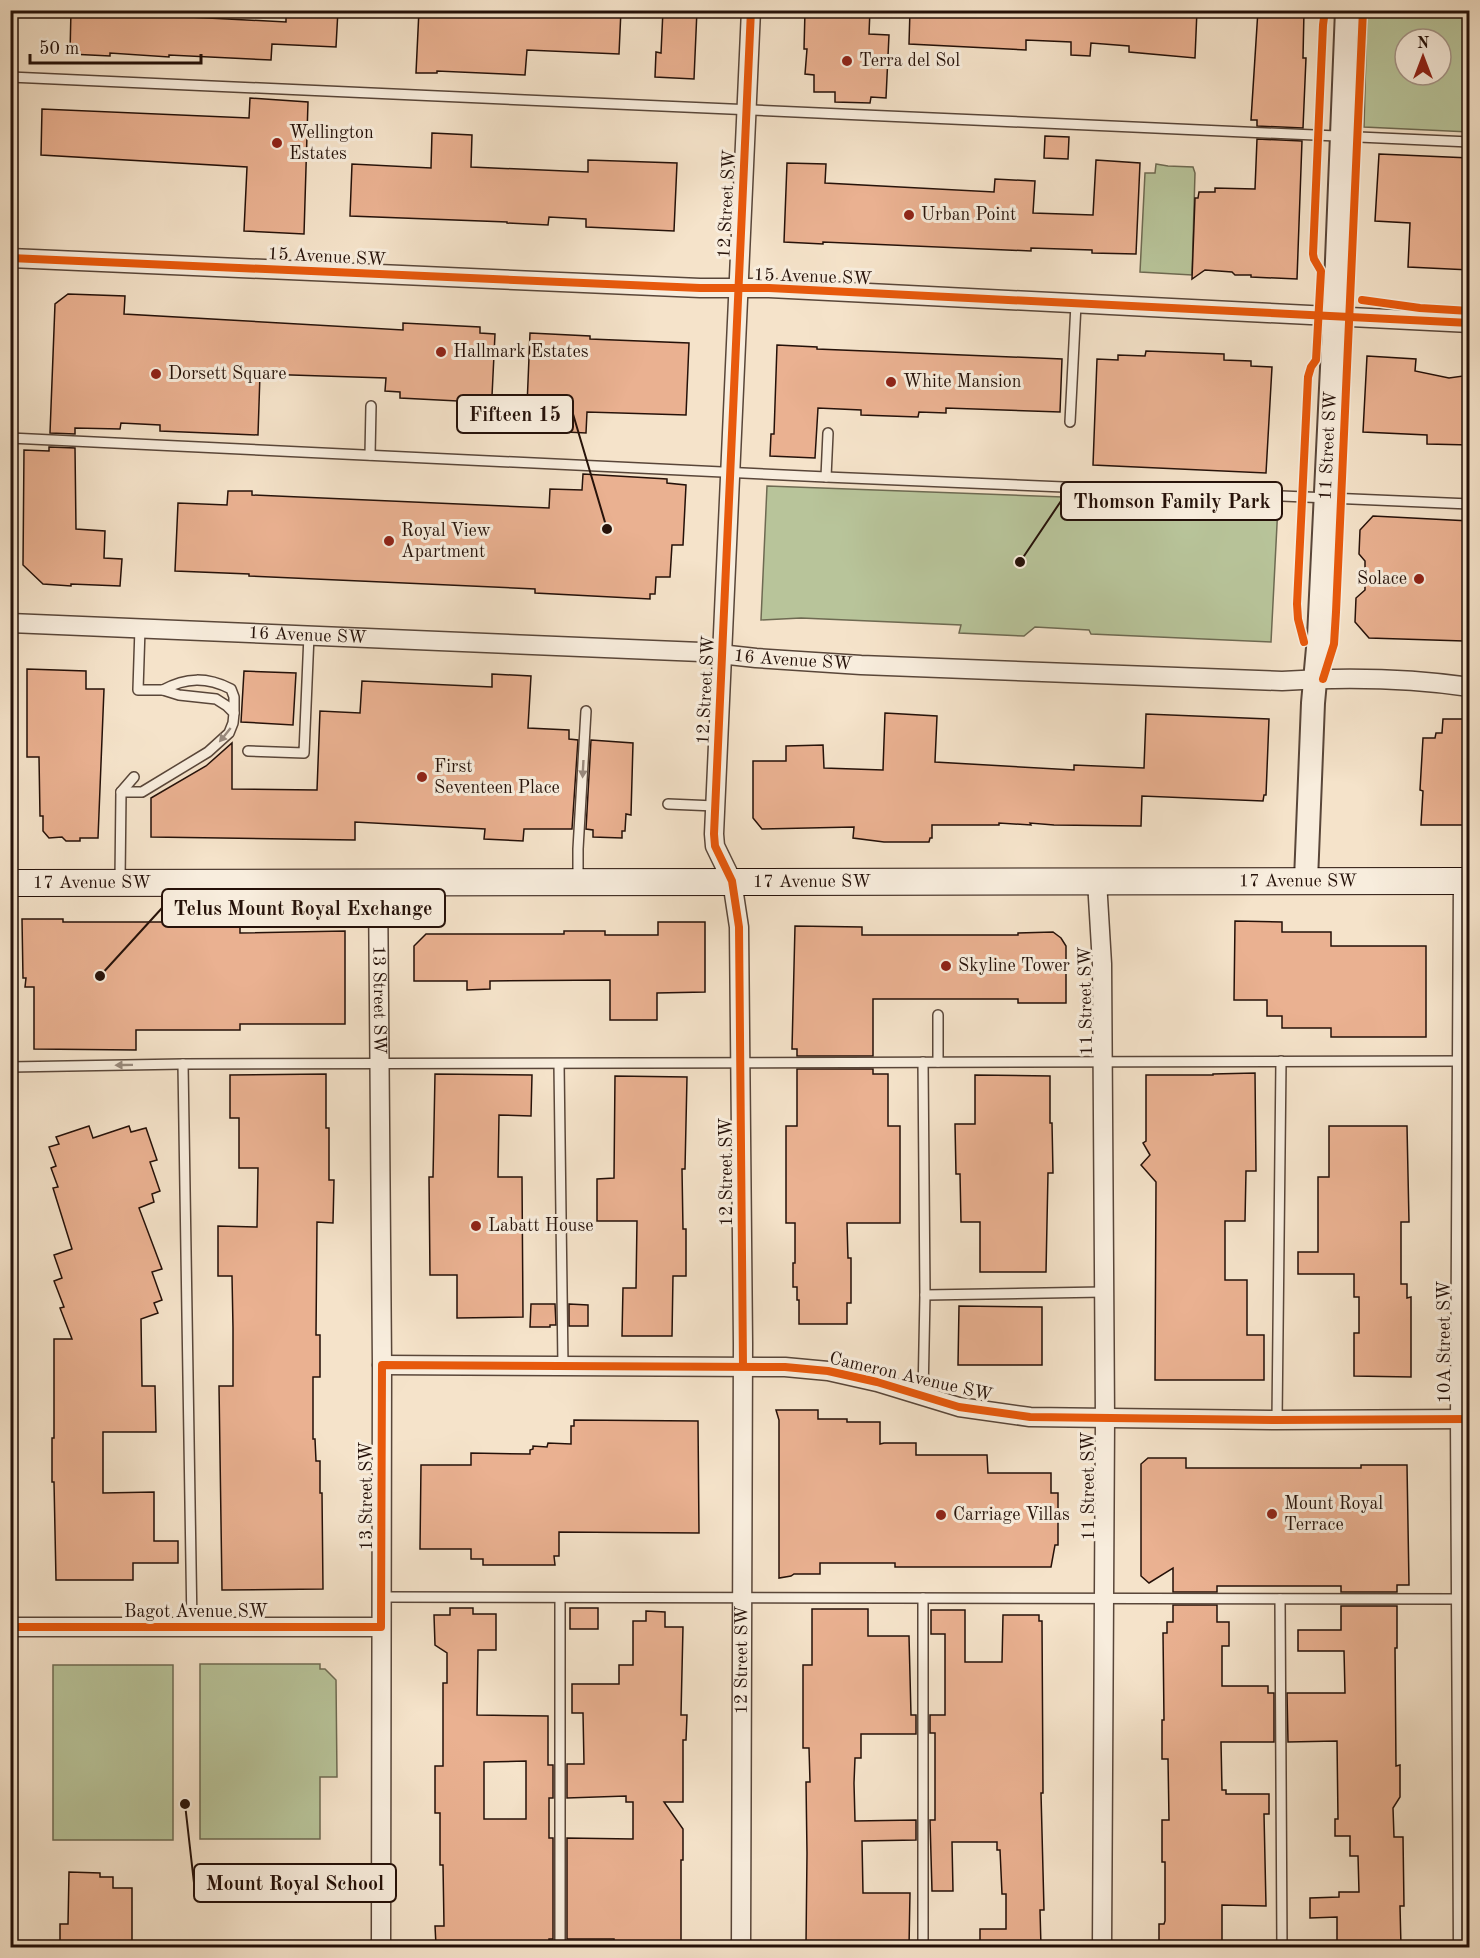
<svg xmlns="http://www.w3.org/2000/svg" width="1480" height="1958" font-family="'Old Standard TT',serif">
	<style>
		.green { fill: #b8c49a; stroke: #6e6a52; stroke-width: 1.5; fill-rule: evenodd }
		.building { fill: #eab191; stroke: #251109; stroke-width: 1.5; fill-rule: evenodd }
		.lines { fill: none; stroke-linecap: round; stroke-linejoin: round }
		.service-casing { stroke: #594639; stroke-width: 12 }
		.minor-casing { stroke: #594639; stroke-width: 21 }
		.tertiary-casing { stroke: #594639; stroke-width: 26 }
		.secondary-casing { stroke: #251109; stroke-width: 28 }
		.service { stroke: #f8eddd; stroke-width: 9 }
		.minor { stroke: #f8eddd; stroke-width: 18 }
		.tertiary { stroke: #f8eddd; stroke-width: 22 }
		.secondary { stroke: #f8eddd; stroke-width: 26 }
		.cycleway-casing { stroke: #f8eddd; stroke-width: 11 }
		.cycleway { stroke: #e8590c; stroke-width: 8 }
		.oneway { fill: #998a7e }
		.poi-dot { fill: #8f2418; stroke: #f8eddd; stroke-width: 2 }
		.labels { text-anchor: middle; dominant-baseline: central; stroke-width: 6; stroke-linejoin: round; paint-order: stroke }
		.poi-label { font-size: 18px; fill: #251109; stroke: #f8eddd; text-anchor: start }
		.street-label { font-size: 18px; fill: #251109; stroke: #f8eddd }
		.leader { fill: none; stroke: #251109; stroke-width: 2 }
		.callout-dot { fill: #251109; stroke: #f8eddd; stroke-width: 2 }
		.callout { fill: #f8eddd; stroke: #251109; stroke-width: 2 }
		.callout-label { font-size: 20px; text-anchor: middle; font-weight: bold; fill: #251109 }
	</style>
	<rect width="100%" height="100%" fill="#f5e3ca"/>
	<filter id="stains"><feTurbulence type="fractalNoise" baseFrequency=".00333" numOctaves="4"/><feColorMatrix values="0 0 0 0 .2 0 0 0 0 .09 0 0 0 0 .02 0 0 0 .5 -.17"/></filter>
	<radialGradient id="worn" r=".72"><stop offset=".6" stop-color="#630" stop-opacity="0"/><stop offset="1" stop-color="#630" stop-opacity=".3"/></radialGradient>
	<!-- green -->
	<g class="green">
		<path d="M1367,11H1469V132L1364,127ZM1405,39H1441V75H1405Z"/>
		<polygon points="1156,164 1168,166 1193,167 1195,173 1192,275 1140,272 1145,173 1155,173"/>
		<polygon points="767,486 1278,505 1271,642 1091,634 1089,630 1035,627 1024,636 959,633 961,625 801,618 761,620"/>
		<polygon points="200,1664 320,1664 320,1669 325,1669 336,1680 337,1777 320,1777 320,1839 200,1839"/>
		<rect x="53" y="1665" width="120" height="175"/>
	</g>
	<!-- building -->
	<g class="building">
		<polygon points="71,10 112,10 112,13 286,22 286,10 338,10 336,47 272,44 271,60 169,55 169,57 110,53 110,56 70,54"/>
		<polygon points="419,10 621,10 619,54 527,50 525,75 437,71 437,73 416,73"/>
		<polygon points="663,10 697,10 694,79 655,77 656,52 661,53"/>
		<polygon points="870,10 869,34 889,35 886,98 871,97 870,103 835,102 835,92 814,92 814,75 805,74 807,49 804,49 805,11"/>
		<polygon points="910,10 1197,10 1195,58 1129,52 1129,46 1091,43 1090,56 1071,55 1071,42 1026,40 1026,50 909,44"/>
		<polygon points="1258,10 1304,11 1303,58 1306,58 1303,128 1257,126 1257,120 1251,120"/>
		<polygon points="250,98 308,102 304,234 244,231 247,167 41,155 42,109 249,118"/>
		<polygon points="432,133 472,135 471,167 588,172 588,160 677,163 674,231 586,227 586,219 549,217 548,225 507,223 507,222 350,216 352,164 431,168"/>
		<polygon points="1045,136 1069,137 1068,159 1044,158"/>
		<polygon points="1257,139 1302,141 1297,279 1251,277 1251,275 1235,275 1232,272 1205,270 1192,279 1195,198 1198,198 1199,192 1215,192 1215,188 1255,189"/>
		<polygon points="1379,154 1470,158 1470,270 1408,267 1410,223 1375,221"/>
		<polygon points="1096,160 1140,163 1136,254 1092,253 1092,250 1031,248 1031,251 823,242 823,244 784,242 787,163 826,164 825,183 994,192 995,179 1035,181 1033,213 1093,215"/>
		<polygon points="68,294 125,296 124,314 403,330 403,323 480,327 480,333 495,334 492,396 477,396 477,402 400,398 400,392 385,391 386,378 260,374 258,435 160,431 160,425 121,423 120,429 75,428 75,434 50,433 55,304"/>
		<polygon points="530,333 590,336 590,339 689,343 686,415 587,412 586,433 526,430"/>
		<polygon points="777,345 817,347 817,349 1062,359 1060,412 946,408 946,413 919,412 918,417 861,415 861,410 818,408 815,458 770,456 771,434 774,434"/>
		<polygon points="1146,351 1224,354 1224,360 1251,361 1251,366 1272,367 1266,473 1093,465 1097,359 1118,360 1118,355 1145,356"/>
		<polygon points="1367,356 1416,359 1415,371 1449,378 1470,375 1470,445 1427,444 1427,435 1363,432"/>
		<polygon points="49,447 75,448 76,529 105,531 104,558 122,559 120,586 71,584 71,586 43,584 23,565 24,450 49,451"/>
		<polygon points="583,474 667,479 667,483 686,485 683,545 672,545 670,577 656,577 655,594 650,594 650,599 535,593 535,589 249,576 249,574 175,571 178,503 227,505 228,491 252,491 252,495 549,508 550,489 582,490"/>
		<polygon points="1373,516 1470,521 1470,636 1464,641 1369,638 1355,622 1356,598 1365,590 1365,561 1359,554 1360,530"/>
		<polygon points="27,669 86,671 86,689 104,689 98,838 80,838 80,841 66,841 62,837 49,838 43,831 43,816 40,816 39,757 27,757"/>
		<polygon points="244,671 296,673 293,725 241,722"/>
		<polygon points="492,674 531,676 528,728 569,730 569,739 578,740 572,829 524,829 523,841 484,839 485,829 355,822 355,840 151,837 151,798 206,766 232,743 232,789 317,790 320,711 360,713 362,681 492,687"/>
		<polygon points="885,713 937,716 935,762 1074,770 1074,765 1144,768 1146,714 1269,719 1266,795 1264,795 1263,801 1142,796 1141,826 1054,825 1030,823 1031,825 999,823 999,825 932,825 932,838 930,838 929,842 884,842 853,838 854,827 762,829 753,818 753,761 786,761 786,746 823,745 824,768 883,770"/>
		<polygon points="1443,719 1470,719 1470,825 1421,825 1423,791 1420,790 1423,738 1435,738 1436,733 1442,733"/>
		<polygon points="591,740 633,743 631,815 626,814 625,831 622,831 622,838 593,837 593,830 586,829"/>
		<polygon points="22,919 63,919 63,922 240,922 240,933 345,931 345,1024 240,1024 240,1030 136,1030 136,1050 34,1049 34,987 25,987 26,978 23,978"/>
		<polygon points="1235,921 1282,922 1282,932 1331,932 1331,946 1426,946 1426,1037 1331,1037 1331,1028 1282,1028 1282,1016 1267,1016 1267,1000 1234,1000"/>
		<polygon points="658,922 705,922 705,992 657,993 657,1020 610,1020 610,980 490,981 490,989 467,990 467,981 414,981 414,946 426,934 564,934 564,931 605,931 605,935 658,935"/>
		<polygon points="795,926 862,927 862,935 1018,935 1018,933 1053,932 1061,938 1066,946 1066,1003 1018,1003 1018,999 873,999 873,1056 797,1056 797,1049 792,1049"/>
		<polygon points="797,1069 873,1069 873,1074 888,1074 888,1126 900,1126 900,1223 847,1223 848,1258 851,1258 851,1303 847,1303 847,1324 799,1324 799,1300 797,1300 797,1287 793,1287 793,1263 795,1263 795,1223 786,1223 786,1126 797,1126"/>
		<polygon points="1255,1073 1256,1171 1246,1171 1245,1221 1225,1221 1225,1280 1247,1280 1247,1335 1264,1335 1264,1380 1155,1380 1156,1182 1141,1165 1150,1155 1143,1143 1146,1141 1146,1075 1213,1075 1213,1074"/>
		<polygon points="326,1074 326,1128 329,1128 329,1180 334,1180 333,1223 317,1222 316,1335 320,1335 320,1377 313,1377 313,1439 315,1439 316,1461 320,1461 320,1493 322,1493 323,1589 222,1590 219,1386 233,1386 233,1328 232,1276 218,1276 218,1226 257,1227 258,1168 239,1168 239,1118 230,1118 230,1075"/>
		<polygon points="435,1074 532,1075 531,1116 499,1115 498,1177 522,1177 523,1317 457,1318 457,1275 430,1275 429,1177 433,1177"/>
		<polygon points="975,1075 1050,1076 1050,1123 1052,1123 1053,1173 1048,1173 1046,1272 980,1272 980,1222 961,1222 960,1174 956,1174 955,1124 975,1124"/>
		<polygon points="615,1076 687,1077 685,1169 682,1169 683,1229 686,1229 686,1276 673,1276 672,1336 622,1336 623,1288 636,1288 637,1221 597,1221 597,1179 614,1178"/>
		<polygon points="89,1126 93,1138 129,1126 131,1132 146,1128 157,1160 150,1162 160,1191 152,1194 154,1202 139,1208 162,1269 152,1272 162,1300 154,1303 158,1313 141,1319 142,1386 155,1386 156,1432 103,1432 103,1493 154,1492 154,1541 178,1541 178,1563 133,1563 133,1580 56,1580 54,1482 52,1482 52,1438 54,1438 54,1339 72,1339 60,1308 64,1307 54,1281 62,1278 54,1255 72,1249 53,1188 58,1187 51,1168 56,1166 49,1147 59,1144 56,1137"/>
		<polygon points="1329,1126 1407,1126 1409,1222 1401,1222 1401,1284 1407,1284 1407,1298 1411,1297 1411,1377 1354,1376 1354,1333 1359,1333 1359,1297 1354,1297 1354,1274 1298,1274 1298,1252 1318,1252 1318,1177 1329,1177"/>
		<polygon points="531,1304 555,1304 556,1325 550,1325 550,1327 530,1327"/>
		<polygon points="569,1304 588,1305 588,1326 569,1326"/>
		<polygon points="959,1306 1042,1307 1042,1365 958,1365"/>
		<polygon points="776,1410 818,1410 818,1419 847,1419 847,1422 880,1422 880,1444 884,1443 916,1443 916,1455 987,1455 988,1473 1051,1473 1051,1493 1058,1493 1058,1545 1055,1545 1051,1567 895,1567 895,1563 820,1563 820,1574 794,1574 791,1576 779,1578 779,1420"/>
		<polygon points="574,1420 698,1421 699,1533 559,1532 559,1556 554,1556 555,1565 483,1565 483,1559 471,1559 471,1549 420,1549 421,1465 471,1465 471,1453 530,1454 530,1450 533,1449 533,1446 547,1447 548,1443 571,1444 571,1426 574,1426"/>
		<polygon points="1148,1458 1186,1458 1186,1468 1361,1468 1361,1465 1407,1465 1409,1585 1397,1585 1397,1592 1341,1592 1341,1586 1217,1586 1217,1592 1173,1592 1173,1568 1149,1583 1141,1576 1141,1464"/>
		<polygon points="1173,1605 1217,1605 1217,1622 1229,1622 1229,1646 1222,1646 1222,1686 1268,1686 1268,1693 1274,1693 1274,1742 1221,1742 1222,1790 1226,1790 1226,1794 1269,1794 1269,1814 1264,1814 1266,1906 1222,1905 1222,1947 1159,1947 1159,1924 1164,1924 1165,1921 1165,1862 1162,1862 1162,1820 1169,1820 1168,1759 1162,1759 1162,1720 1164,1720 1163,1633 1167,1633 1167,1622 1173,1622"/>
		<polygon points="1341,1606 1397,1606 1397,1648 1395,1648 1396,1766 1400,1765 1400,1797 1393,1808 1394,1837 1403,1837 1404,1906 1400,1906 1401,1947 1337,1947 1337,1917 1310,1918 1310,1898 1339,1897 1339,1892 1359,1892 1358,1856 1350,1856 1350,1836 1335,1836 1335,1819 1338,1819 1337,1741 1288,1742 1287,1693 1345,1693 1344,1651 1298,1651 1298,1630 1341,1630"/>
		<path d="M450,1608H473V1614H496V1650H478L477,1715L548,1716V1765H553V1798H549V1838H553V1939H549V1947H440V1945H436L435,1926H444L443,1865H440V1813H435V1766H443V1683H447V1653L435,1645L434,1615H450ZM526,1761V1819H484V1762Z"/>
		<rect x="570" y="1608" width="28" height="21"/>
		<polygon points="812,1609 868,1609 868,1636 909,1636 911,1715 916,1715 916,1734 861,1734 861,1758 855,1758 854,1783 855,1821 916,1820 916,1840 862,1841 863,1893 910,1893 909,1947 809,1947 809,1945 806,1945 807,1853 806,1782 810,1782 809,1748 803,1748 803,1665 812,1665"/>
		<polygon points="931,1610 965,1610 965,1662 1002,1662 1003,1615 1039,1615 1039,1621 1042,1621 1043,1793 1041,1793 1044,1910 1040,1910 1041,1947 980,1947 980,1929 1006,1929 1006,1894 1002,1894 1000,1850 997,1850 997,1842 952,1842 953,1891 932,1891 930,1820 935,1820 935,1733 930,1733 930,1715 945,1715 945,1634 931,1634"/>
		<polygon points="646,1611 665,1612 665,1627 683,1627 681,1715 687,1715 686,1740 683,1740 683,1802 664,1802 683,1829 683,1860 681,1860 681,1947 614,1947 614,1939 567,1939 567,1838 633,1839 633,1802 626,1802 626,1796 567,1798 567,1764 584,1764 583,1713 572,1713 572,1684 619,1684 619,1665 633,1665 633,1621 646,1621"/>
		<polygon points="69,1872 100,1873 100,1877 113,1877 113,1888 132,1888 132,1947 60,1947 60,1924 68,1924"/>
	</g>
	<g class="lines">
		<defs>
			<g id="service">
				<polyline points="10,77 1470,142"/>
				<polyline points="1070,422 1076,304"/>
				<polyline points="10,438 826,477 1470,504"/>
				<polyline points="370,455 371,406"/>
				<polyline points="826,477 828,433"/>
				<path d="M163,690C186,677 207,677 231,689L234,697V713"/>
				<polyline points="248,751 304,753 309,635"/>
				<polyline points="121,792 142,792 208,752 229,733 233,723 234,713 227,706 216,699 179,695 163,690 138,690 140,628"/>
				<polyline points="668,804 715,806"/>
				<polyline points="578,879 578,849 586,711"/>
				<polyline points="120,880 121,792 134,777"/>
				<polyline points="938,1015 938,1062"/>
				<polyline points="923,1062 925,1295 923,1396"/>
				<polyline points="183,1064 192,1627"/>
				<polyline points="559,1064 563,1366"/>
				<polyline points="10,1067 183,1064 1464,1061"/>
				<polyline points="925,1295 1104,1292"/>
				<polyline points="1277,1420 1281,1061"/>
				<polyline points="382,1597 1462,1599"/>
				<polyline points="560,1598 560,1948"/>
				<polyline points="923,1598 923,1948"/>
				<polyline points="1280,1599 1282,1948"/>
			</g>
			<g id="minor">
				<polyline points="10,258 700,288 769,288 1470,323"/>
				<path id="s1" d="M10,623L701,652L756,658L861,665L1282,681C1344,677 1408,678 1470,687"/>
				<polyline points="1097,881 1102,964 1105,1419 1102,1948"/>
				<path id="s2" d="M378,882L382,1365L381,1948"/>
				<polyline points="382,1365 785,1367 828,1371 877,1382 959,1407 1030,1417 1277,1420 1470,1419"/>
				<polyline points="10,1627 381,1627"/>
				<path id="s3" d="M741,1948L743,1344L739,927L732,881L715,846L714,834L751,10"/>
				<polyline points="1463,1948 1460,1419 1463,881"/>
			</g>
			<g id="tertiary">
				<path id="s4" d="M1306,880L1313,703L1319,637L1336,285L1347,10"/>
			</g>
			<g id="secondary">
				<path id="s5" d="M10,883L1470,881"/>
			</g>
		</defs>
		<!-- service casing -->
		<use href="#service" class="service-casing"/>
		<!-- minor casing -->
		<use href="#minor" class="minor-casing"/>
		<!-- tertiary casing -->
		<use href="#tertiary" class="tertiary-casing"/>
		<!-- secondary casing -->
		<use href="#secondary" class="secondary-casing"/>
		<!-- service -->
		<use href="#service" class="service"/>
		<!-- minor -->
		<use href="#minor" class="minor"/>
		<!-- tertiary -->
		<use href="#tertiary" class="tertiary"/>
		<!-- secondary -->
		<use href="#secondary" class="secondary"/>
		<defs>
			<g id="cycleway">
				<polyline points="10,258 700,288 769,288 1470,323"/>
				<polyline points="1362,300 1420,308 1470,311"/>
				<polyline points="1304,642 1298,619 1297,604 1308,377 1311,367 1316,360 1321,271 1314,259 1313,254 1323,25 1325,10"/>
				<polyline points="1323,679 1334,644 1336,612 1363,10"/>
				<polyline points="743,1366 739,927 732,881 715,846 714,834 751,10"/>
				<polyline points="10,1627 381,1627 382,1365 785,1367 828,1371 877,1382 959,1407 1030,1417 1277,1420 1470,1419"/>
			</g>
		</defs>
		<!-- cycleway casing -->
		<use href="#cycleway" class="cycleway-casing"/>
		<!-- cycleway -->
		<use href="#cycleway" class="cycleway"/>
	</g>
	<!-- one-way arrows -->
	<defs><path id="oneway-solid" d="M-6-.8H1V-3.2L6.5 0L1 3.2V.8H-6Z" transform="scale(1.5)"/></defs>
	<g class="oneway">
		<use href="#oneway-solid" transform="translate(225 735) rotate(129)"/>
		<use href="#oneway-solid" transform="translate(583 769) rotate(93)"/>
		<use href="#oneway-solid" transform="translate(124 1065) rotate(179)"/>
	</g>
	<!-- markers -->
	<g class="poi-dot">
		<circle cx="847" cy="61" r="6"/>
		<circle cx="277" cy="143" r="6"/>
		<circle cx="909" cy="215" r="6"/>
		<circle cx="441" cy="352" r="6"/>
		<circle cx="156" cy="374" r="6"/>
		<circle cx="891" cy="382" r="6"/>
		<circle cx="389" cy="541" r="6"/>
		<circle cx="1419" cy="579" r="6"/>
		<circle cx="422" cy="777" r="6"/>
		<circle cx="946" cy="966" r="6"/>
		<circle cx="476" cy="1226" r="6"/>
		<circle cx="1272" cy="1514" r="6"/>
		<circle cx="941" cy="1515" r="6"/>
	</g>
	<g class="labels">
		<!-- poi labels -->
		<g class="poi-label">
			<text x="859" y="61">Terra del Sol</text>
			<text x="289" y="133">Wellington<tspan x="289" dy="21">Estates</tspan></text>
			<text x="921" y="215">Urban Point</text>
			<text x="453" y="352">Hallmark Estates</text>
			<text x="168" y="374">Dorsett Square</text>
			<text x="903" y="382">White Mansion</text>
			<text x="401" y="531">Royal View<tspan x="401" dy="21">Apartment</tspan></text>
			<text x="1407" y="579" text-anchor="end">Solace</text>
			<text x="434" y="767">First<tspan x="434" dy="21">Seventeen Place</tspan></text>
			<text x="958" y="966">Skyline Tower</text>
			<text x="488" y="1226">Labatt House</text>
			<text x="1284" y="1504">Mount Royal<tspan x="1284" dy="21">Terrace</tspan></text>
			<text x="953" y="1515">Carriage Villas</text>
		</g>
		<!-- street labels -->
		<g class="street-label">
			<text transform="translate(727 204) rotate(-87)">12 Street SW</text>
			<text transform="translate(327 257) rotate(3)">15 Avenue SW</text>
			<text transform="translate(813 277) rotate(2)">15 Avenue SW</text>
			<text stroke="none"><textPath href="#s4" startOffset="435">11 Street SW</textPath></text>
			<text stroke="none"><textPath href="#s1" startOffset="298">16 Avenue SW</textPath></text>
			<text stroke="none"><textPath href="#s1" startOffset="784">16 Avenue SW</textPath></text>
			<text transform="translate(706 690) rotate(-87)">12 Street SW</text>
			<text stroke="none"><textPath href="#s5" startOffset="1288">17 Avenue SW</textPath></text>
			<text stroke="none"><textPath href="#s5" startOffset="802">17 Avenue SW</textPath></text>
			<text stroke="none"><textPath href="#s5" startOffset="82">17 Avenue SW</textPath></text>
			<text stroke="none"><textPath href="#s2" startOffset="118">13 Street SW</textPath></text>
			<text transform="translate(1086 1001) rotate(-91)">11 Street SW</text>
			<text transform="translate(727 1172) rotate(-90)">12 Street SW</text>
			<text transform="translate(1445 1342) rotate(-90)">10A Street SW</text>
			<text transform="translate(911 1377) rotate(13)">Cameron Avenue SW</text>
			<text transform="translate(1089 1486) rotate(-90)">11 Street SW</text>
			<text transform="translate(367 1496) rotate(-90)">13 Street SW</text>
			<text x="196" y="1612">Bagot Avenue SW</text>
			<text stroke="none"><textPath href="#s3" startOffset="288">12 Street SW</textPath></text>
		</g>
	</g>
	<!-- callouts -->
	<path class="leader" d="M607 529L573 414M1020 562L1061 501M100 976L162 908M185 1804L194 1883"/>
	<g class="callout-dot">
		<circle cx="607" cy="529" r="6"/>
		<circle cx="1020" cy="562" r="6"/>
		<circle cx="100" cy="976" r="6"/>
		<circle cx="185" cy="1804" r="6"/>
	</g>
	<g class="callout">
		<rect x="457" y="395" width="116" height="38" rx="6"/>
		<rect x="1061" y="482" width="221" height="38" rx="6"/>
		<rect x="162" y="889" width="283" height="38" rx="6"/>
		<rect x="194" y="1864" width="202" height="38" rx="6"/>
	</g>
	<g class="callout-label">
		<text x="515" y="421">Fifteen 15</text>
		<text x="1172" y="508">Thomson Family Park</text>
		<text x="303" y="915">Telus Mount Royal Exchange</text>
		<text x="295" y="1890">Mount Royal School</text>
	</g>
	<!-- margin -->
	<rect width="1480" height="1958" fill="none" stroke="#f5e3ca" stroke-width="36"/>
	<rect x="12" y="12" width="1456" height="1934" fill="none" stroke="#251109" stroke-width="3"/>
	<rect x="18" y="18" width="1444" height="1922" fill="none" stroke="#251109" stroke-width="1.5"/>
	<!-- north arrow -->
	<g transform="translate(1423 57)"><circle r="28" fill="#f8eddd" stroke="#a49588" stroke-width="1.5"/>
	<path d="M0-4.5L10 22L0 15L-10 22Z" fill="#8f2418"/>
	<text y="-9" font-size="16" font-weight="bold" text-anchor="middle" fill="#251109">N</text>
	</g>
	<!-- scale -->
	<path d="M30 54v9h171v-9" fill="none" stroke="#251109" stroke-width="3"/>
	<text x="39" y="54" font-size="18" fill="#251109" stroke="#f8eddd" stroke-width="4.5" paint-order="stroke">50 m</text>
	<rect width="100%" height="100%" filter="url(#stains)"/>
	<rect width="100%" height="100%" fill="url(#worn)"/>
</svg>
